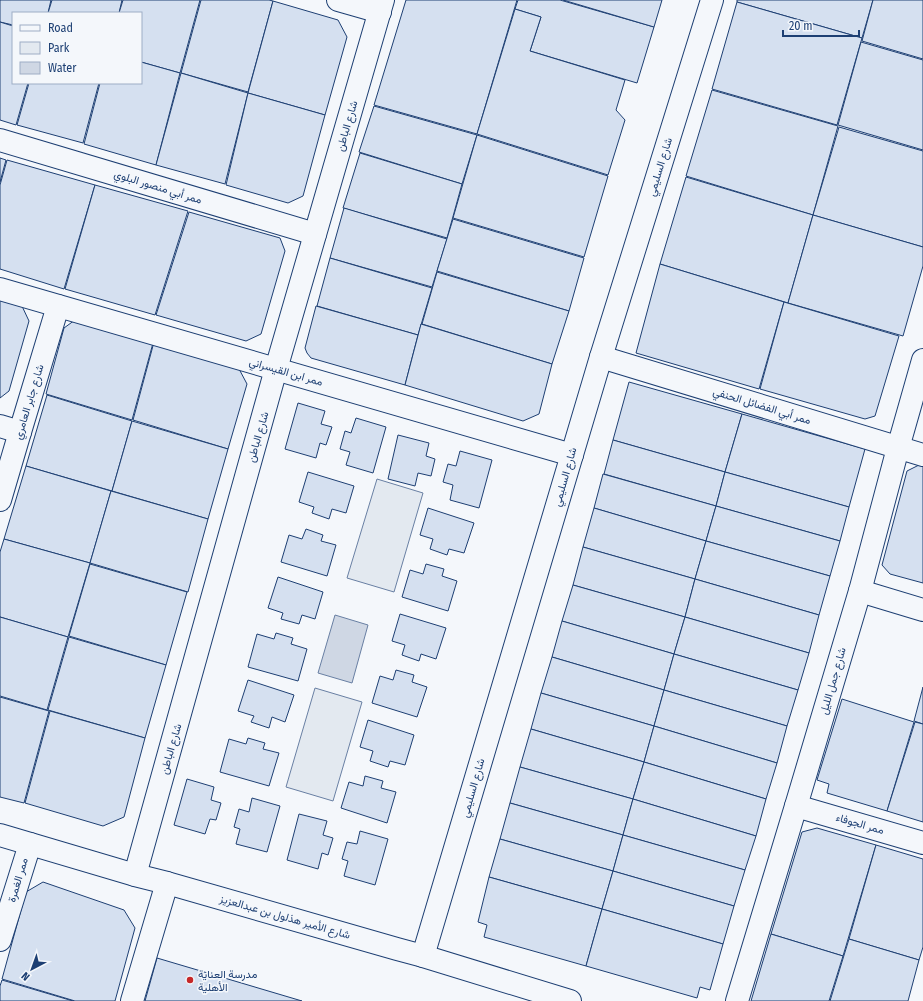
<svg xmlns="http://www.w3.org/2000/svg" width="923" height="1001" font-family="'Fira Sans Condensed',Vazirmatn,sans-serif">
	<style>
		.green { fill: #e3e9f0; stroke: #687fa3 }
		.water { fill: #cfd7e4; stroke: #687fa3 }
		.building { fill: #d5e0f0; stroke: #1d3f73 }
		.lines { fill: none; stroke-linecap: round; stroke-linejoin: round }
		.street-casing { stroke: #1d3f73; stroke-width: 24 }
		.street { stroke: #f4f7fb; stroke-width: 22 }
		.poi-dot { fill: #c62828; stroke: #f4f7fb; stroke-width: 1.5 }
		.labels { text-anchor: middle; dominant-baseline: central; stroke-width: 3; stroke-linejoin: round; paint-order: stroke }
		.street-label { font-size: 11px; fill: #1d3f73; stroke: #f4f7fb }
		.poi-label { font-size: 11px; fill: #1d3f73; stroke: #f4f7fb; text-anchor: start }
	</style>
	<rect width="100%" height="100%" fill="#f4f7fb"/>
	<!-- green -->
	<g class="green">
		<polygon points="377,479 423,493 394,592 347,578"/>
		<polygon points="315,688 362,702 333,801 286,787"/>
	</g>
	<!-- water -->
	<polygon class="water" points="335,615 368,625 352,683 318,673"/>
	<!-- building -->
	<g class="building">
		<polygon points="0,0 51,0 48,13 13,13 13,25 0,22"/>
		<polygon points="52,0 122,0 119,13 48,13"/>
		<polygon points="123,0 200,0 180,73 141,62 141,13 119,13"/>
		<polygon points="201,0 269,0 273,1 248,92 181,73"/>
		<polygon points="406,0 517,0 477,134 374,105"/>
		<polygon points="518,0 560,0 654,27 637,83 530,51 541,17 515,9"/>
		<polygon points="563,0 662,0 654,27"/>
		<polygon points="737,0 873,0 862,38 737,2"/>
		<polygon points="873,0 923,0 923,59 862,41"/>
		<polygon points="273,1 338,20 347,37 325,115 248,93"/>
		<polygon points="737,2 862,38 837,125 712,89"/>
		<polygon points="515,9 541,17 530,51 625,80 616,110 625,120 608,175 477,134"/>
		<polygon points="0,22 13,26 13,83 28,83 16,125 0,120"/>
		<polygon points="861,42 923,60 923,150 838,125"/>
		<polygon points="141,62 180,73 156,165 84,144 100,83 141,83"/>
		<polygon points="181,73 248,93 225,184 156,165"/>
		<polygon points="29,83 99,83 83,143 17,125"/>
		<polygon points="712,90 838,126 813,215 686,176"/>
		<polygon points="248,93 325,115 303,196 288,203 226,185"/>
		<polygon points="374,106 477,135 462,184 359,152"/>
		<polygon points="839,127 923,151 923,247 813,215"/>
		<polygon points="477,135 608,176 584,257 453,218"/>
		<polygon points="360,153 462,184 447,238 343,208"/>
		<polygon points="0,158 6,160 0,182"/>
		<polygon points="7,160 95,185 64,289 0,269 0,185"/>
		<polygon points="686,177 813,215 788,303 660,264"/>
		<polygon points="95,185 188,211 155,315 65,289"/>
		<polygon points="344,208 447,239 432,287 330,258"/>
		<polygon points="189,212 280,238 285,251 261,334 246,341 156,315"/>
		<polygon points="813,215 923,247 923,266 903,336 788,303"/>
		<polygon points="453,219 584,258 569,311 437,271"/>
		<polygon points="330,258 432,288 418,335 317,306"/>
		<polygon points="660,264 784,302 759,389 636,353"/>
		<polygon points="437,272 569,311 552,364 422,324"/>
		<polygon points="0,298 21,304 29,321 9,391 0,398"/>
		<polygon points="784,302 899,336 875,416 865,419 760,389"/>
		<polygon points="316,306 418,335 405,385 311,358 307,353 305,348"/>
		<polygon points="75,320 153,343 132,420 46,394 64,328"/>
		<polygon points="421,324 552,364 539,414 523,421 405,385"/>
		<polygon points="154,342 238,367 247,384 228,449 133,420"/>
		<polygon points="629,382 742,414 725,472 613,440"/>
		<polygon points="47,395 132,421 112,491 26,466"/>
		<polygon points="298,403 325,411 321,424 332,427 326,445 320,443 316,458 285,449"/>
		<polygon points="742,414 865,449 849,507 725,472"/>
		<polygon points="356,418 386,427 373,473 346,465 350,452 340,449 345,431 351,433"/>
		<polygon points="132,421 228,449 208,519 112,491"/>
		<polygon points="398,435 429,443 426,456 435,459 431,476 418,473 415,486 388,479"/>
		<polygon points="613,440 725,472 716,506 604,474"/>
		<polygon points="460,451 492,460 479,508 450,500 453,485 443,482 448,464 456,466"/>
		<polygon points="919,465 923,466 923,583 890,574 882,565 907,471"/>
		<polygon points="26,466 111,491 90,563 4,539"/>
		<polygon points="308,472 354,486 346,513 332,509 329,519 312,513 314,507 299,502"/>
		<polygon points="725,472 849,507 840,541 716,506"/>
		<polygon points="603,474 716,506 706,541 594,508"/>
		<polygon points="111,491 208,519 188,592 90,563"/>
		<polygon points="716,506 840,541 830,576 706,541"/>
		<polygon points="428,508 474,523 464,553 449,549 447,555 430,549 433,539 420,535"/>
		<polygon points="594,508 706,541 695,579 583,547"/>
		<polygon points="306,529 323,535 321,541 336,545 327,576 281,562 289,535 302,539"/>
		<polygon points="4,539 90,563 68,637 0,617 0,552"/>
		<polygon points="706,541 830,576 819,615 695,579"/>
		<polygon points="583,547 695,579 685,617 573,585"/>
		<polygon points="90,564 187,592 166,665 69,636"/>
		<polygon points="426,564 444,569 442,576 457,581 448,611 402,597 410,570 423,574"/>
		<polygon points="278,577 323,592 315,619 302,615 299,624 281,619 283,613 268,608"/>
		<polygon points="695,579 819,615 809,653 685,617"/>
		<polygon points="573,585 685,617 674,654 562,621"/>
		<polygon points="400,614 446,628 436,659 421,654 419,661 402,655 405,645 392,641"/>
		<polygon points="0,617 68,637 47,710 0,696"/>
		<polygon points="685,617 809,653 798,690 674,654"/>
		<polygon points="562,621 674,654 664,690 552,657"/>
		<polygon points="276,633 293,638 291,644 307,649 298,681 248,667 257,634 274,639"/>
		<polygon points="69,637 166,665 145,738 48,710"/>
		<polygon points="674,654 798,690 787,726 664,690"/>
		<polygon points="552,657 664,690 654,726 541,693"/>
		<polygon points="396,670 414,675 412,682 427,687 417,717 372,703 380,676 393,680"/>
		<polygon points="248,680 294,695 285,722 272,717 269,728 251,722 254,716 238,711"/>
		<polygon points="923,687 923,724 914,721"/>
		<polygon points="664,690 787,726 777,763 654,726"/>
		<polygon points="541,693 654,726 644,762 531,729"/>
		<polygon points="0,697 49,711 24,803 0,797"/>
		<polygon points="842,699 914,722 887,811 827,793 829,784 817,780"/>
		<polygon points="50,711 145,738 124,817 103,826 25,803"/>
		<polygon points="368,720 414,735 405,765 390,761 388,767 370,761 373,751 360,747"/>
		<polygon points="915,722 923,724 923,822 887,811"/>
		<polygon points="654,726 777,763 766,799 644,762"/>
		<polygon points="531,729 644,762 633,799 520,767"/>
		<polygon points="248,738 265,743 263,749 279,753 269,786 220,772 229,739 246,744"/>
		<polygon points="644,762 766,799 756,836 633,799"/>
		<polygon points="520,767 633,799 623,835 510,803"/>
		<polygon points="365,776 383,781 381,788 396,792 387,823 341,808 349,782 363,786"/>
		<polygon points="187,779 214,787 211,800 221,803 216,820 210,819 205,834 174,825"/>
		<polygon points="252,798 280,806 267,852 236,844 240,829 234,827 239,809 249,812"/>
		<polygon points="633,799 756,836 745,870 623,835"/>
		<polygon points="510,803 623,835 613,871 500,839"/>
		<polygon points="299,814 327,821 323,835 333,838 328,855 322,853 318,869 287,860"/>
		<polygon points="817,828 876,845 843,956 771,934 802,832"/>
		<polygon points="360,831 388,839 375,885 344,876 348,861 342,859 347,842 357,844"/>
		<polygon points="623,835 745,870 734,906 613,871"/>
		<polygon points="500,839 613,871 602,909 489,877"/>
		<polygon points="876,845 923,859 923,947 919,960 849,939"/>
		<polygon points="613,871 734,906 723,944 602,909"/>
		<polygon points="489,877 602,909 586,966 484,937 487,925 478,922"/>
		<polygon points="43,882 124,910 135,928 115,1001 75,1001 2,979 26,892"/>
		<polygon points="602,909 723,944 710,990 700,987 697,998 586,966"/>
		<polygon points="771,934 843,956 829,1001 751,1001"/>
		<polygon points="849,939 919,960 908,1001 830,1001"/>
		<polygon points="157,958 302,1001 145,1001"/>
		<polygon points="2,980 73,1001 0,1001 0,986"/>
	</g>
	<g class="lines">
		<defs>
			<g id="street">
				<polyline points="338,0 380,12"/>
				<polyline points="0,140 315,234"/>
				<polyline points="0,289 572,455"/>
				<polyline points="601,357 923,455"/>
				<polyline points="0,426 20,432"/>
				<polyline points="0,500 20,432 58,306"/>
				<polyline points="860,591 923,610"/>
				<polyline points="796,806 923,843"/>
				<polyline points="0,835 135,875 167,883 397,949 423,956 570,1001"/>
				<polyline points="135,875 276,369 383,0"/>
				<polyline points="0,940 30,844"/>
				<polyline points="423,956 601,357 712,0"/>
				<polyline points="132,1001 167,883"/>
				<polyline points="737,1001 796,806 860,591 898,448 923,360"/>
			</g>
		</defs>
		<!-- street casing -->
		<use href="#street" class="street-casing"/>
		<!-- street -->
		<use href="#street" class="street"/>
	</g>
	<!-- markers -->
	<circle class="poi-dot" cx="190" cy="980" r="4"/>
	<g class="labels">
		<!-- street labels -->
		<g class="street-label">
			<text transform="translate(347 126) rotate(-74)">شارع الباطن</text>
			<text transform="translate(660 167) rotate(-73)">شارع السليمي</text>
			<text transform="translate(158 187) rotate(17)">ممر أبي منصور البلوي</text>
			<text transform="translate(286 372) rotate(16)">ممر ابن القيسراني</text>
			<text transform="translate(29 402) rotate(-73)">شارع جابر العامري</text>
			<text transform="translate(762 406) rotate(17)">ممر أبي الفضائل الحنفي</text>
			<text transform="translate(258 437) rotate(-74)">شارع الباطن</text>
			<text transform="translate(565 477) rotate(-74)">شارع السليمي</text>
			<text transform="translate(833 681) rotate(-74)">شارع جمل الليل</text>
			<text transform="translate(171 749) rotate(-74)">شارع الباطن</text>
			<text transform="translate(473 788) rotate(-74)">شارع السليمي</text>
			<text transform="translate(860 824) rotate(16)">ممر الجوفاء</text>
			<text transform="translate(18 880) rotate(-73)">ممر الغمرة</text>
			<text transform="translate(285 917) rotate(16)">شارع الأمير هذلول بن عبدالعزيز</text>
		</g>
		<!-- poi labels -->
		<g class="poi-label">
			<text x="198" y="974">مدرسة العناية<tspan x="198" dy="13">الأهلية</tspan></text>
		</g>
	</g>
	<!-- legend -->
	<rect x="12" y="12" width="130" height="72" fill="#f4f7fb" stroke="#9eadc5"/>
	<rect x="20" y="25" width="20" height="6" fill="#f4f7fb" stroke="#9eadc5"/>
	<text x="48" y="32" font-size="12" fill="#1d3f73">Road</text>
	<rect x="20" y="42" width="20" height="12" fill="#e3e9f0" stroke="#9eadc5"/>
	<text x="48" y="52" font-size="12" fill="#1d3f73">Park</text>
	<rect x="20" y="62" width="20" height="12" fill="#cfd7e4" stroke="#9eadc5"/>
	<text x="48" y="72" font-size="12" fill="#1d3f73">Water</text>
	<!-- north arrow -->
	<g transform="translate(32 969) rotate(221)" stroke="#f4f7fb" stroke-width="3" paint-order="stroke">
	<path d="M0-3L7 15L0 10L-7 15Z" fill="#1d3f73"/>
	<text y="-6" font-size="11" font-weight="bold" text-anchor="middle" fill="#1d3f73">N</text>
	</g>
	<!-- scale -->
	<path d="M783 30v6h76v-6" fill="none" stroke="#1d3f73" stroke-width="2"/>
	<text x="789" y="30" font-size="12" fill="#1d3f73" stroke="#f4f7fb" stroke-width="3" paint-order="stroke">20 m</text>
</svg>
